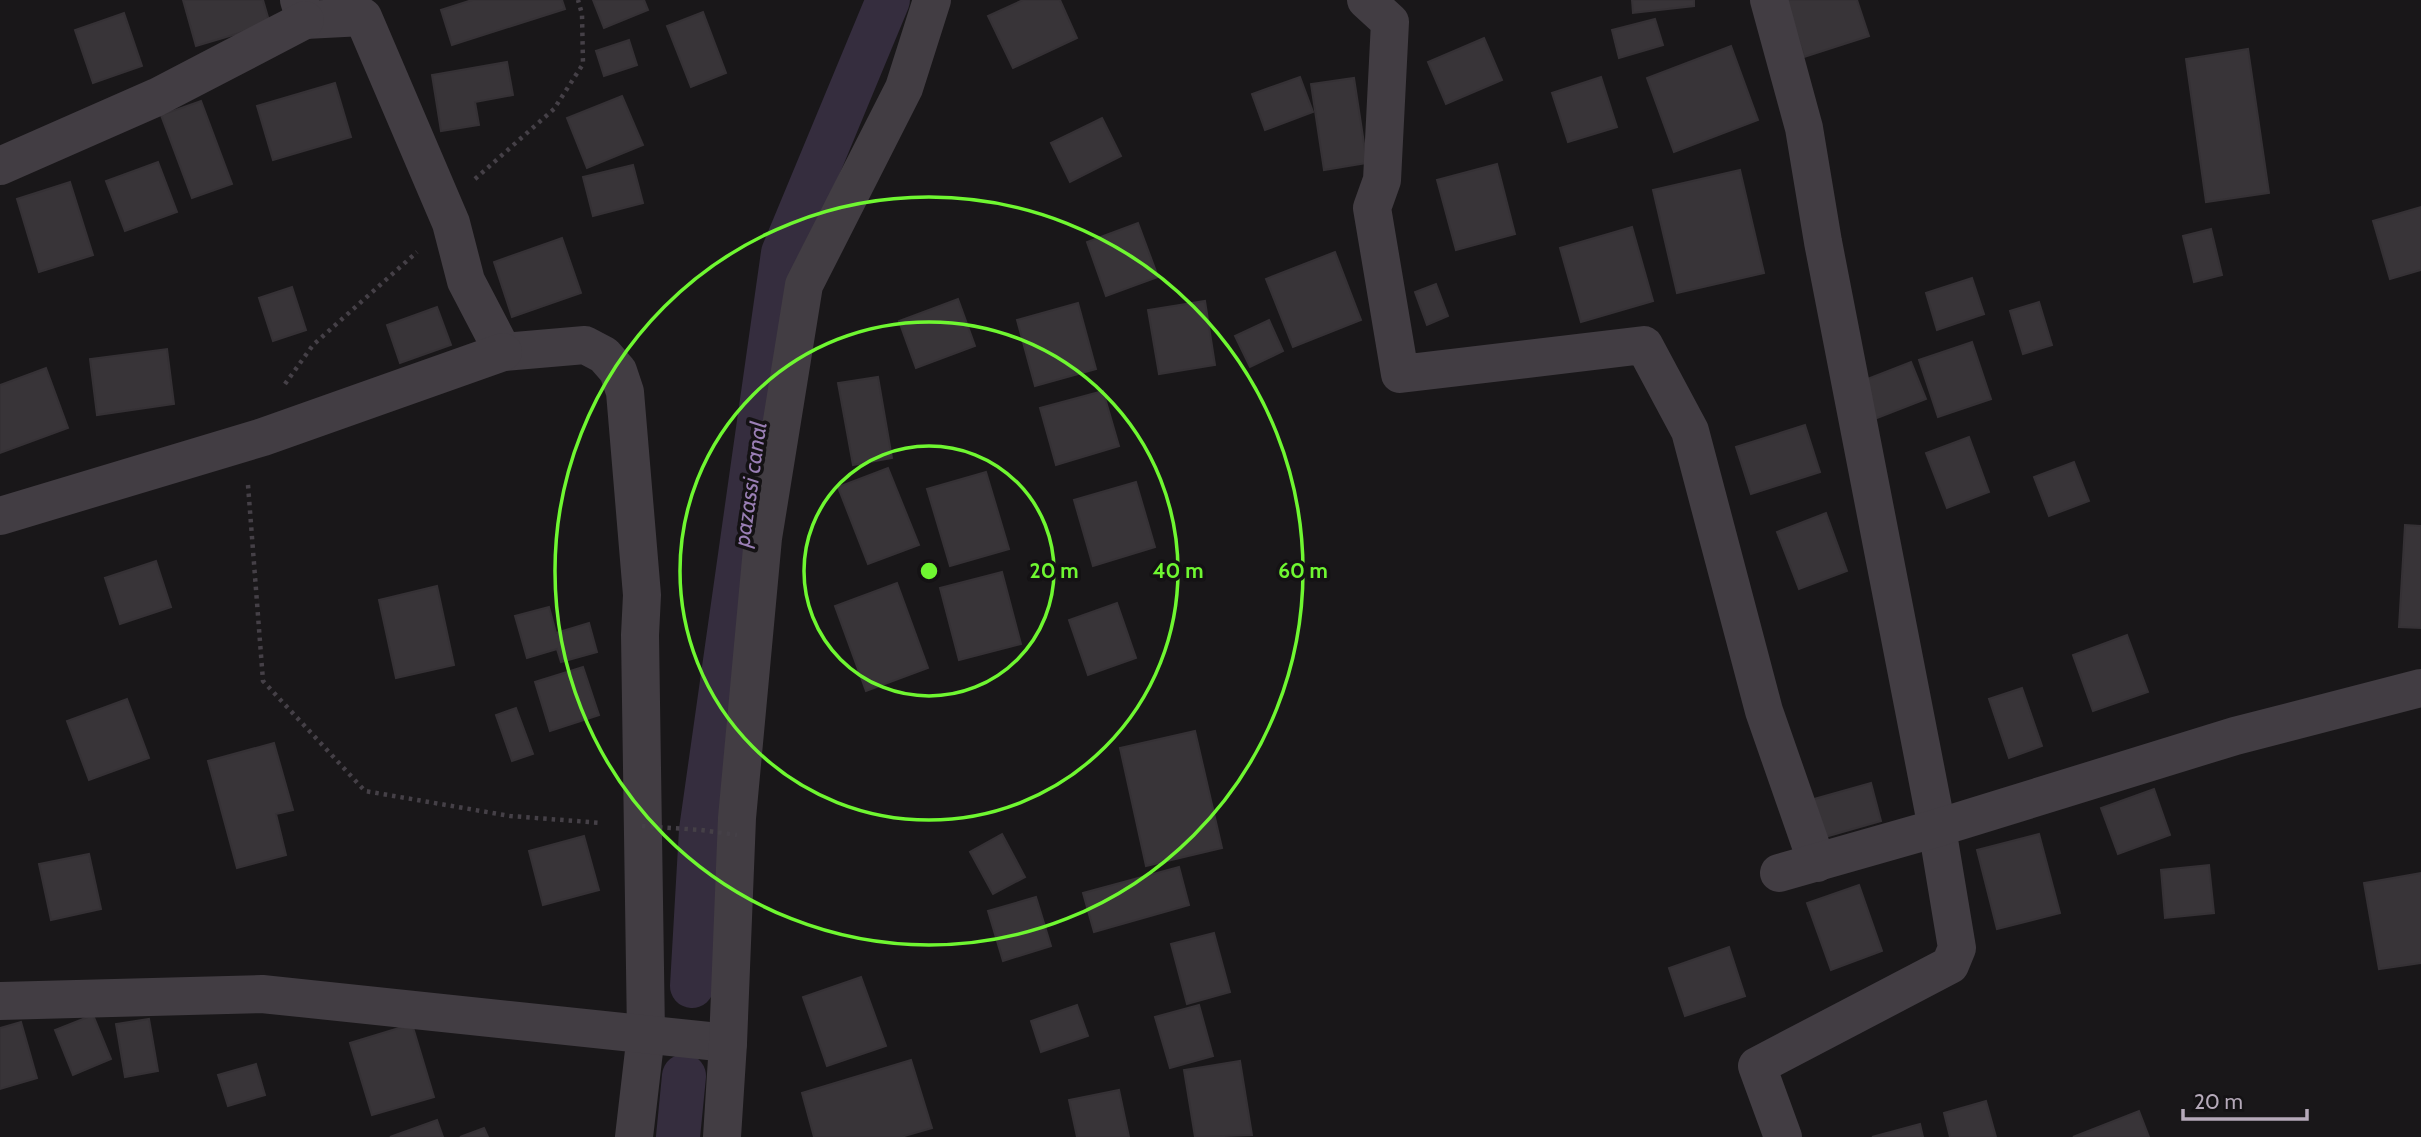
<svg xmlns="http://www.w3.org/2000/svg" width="2421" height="1137" font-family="Cabin,sans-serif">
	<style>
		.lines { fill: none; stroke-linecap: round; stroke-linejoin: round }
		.canal { stroke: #352d3e; stroke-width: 44 }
		.building { fill: #383438; stroke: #353135; stroke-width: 2 }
		.path { stroke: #454047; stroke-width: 4.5; stroke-dasharray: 3.5 5; stroke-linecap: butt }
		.minor { stroke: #423d43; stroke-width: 38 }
		.path-bridge { stroke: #454047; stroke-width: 4.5; stroke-dasharray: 3.5 5; stroke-linecap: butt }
		.ring { fill: none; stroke: #6ff731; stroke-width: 3.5 }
		.labels { text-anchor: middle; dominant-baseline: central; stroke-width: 7; stroke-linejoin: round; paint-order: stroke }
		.water-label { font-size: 23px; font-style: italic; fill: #9a7fb5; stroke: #141214 }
		.centre { fill: #6ff731; stroke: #141214; stroke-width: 3.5 }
		.ring-label { font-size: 21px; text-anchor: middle; font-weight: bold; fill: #6ff731; stroke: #141214; stroke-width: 7; stroke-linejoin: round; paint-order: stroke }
	</style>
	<rect width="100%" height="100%" fill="#191719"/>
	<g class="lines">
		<!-- canal -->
		<g class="canal">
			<polyline points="692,986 701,830 783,253 888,0"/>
			<polyline points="678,1137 684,1076"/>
		</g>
	</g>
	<!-- building -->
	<g class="building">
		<polygon points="183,0 263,0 270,24 196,46"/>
		<polygon points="472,0 562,0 565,9 452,45 441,10"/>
		<polygon points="593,0 644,0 648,10 604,28"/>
		<polygon points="1023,0 1060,0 1077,38 1013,68 988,16"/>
		<polygon points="1632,0 1694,0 1694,6 1633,13"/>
		<polygon points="1786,0 1857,0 1869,36 1804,57"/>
		<polygon points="703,12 726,73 691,87 667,26"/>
		<polygon points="124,13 142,66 93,83 75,30"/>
		<polygon points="1655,19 1663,45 1619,58 1612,30"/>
		<polygon points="1484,38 1502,80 1446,104 1428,62"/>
		<polygon points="629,40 637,65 604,76 596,51"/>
		<polygon points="1731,46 1758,120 1674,152 1647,78"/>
		<polygon points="2248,49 2269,193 2206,202 2186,59"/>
		<polygon points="507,62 513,95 475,102 479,125 441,131 432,75"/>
		<polygon points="1300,77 1313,112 1265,130 1252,94"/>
		<polygon points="1601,77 1617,127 1568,142 1552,93"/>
		<polygon points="1354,78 1367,163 1324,170 1311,84"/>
		<polygon points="335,83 351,137 273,160 257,106"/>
		<polygon points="622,96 643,145 587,168 567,118"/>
		<polygon points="201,101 232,184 192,198 161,115"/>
		<polygon points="1102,118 1121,156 1070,182 1051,143"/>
		<polygon points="158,162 177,212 125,231 106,181"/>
		<polygon points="1497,164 1515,234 1456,250 1437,180"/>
		<polygon points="633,165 643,203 593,216 583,177"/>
		<polygon points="1740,170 1764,273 1677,293 1653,190"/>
		<polygon points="70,182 93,255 39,272 17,199"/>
		<polygon points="2421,207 2421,270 2390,279 2373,221"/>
		<polygon points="1138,223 1158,277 1106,296 1087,242"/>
		<polygon points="1632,227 1653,301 1581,322 1560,248"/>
		<polygon points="2211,229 2222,275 2194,282 2183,236"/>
		<polygon points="562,238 581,293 512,317 494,262"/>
		<polygon points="1335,252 1361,320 1293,347 1266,279"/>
		<polygon points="1972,278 1984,314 1937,330 1926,293"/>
		<polygon points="1436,284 1448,316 1427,325 1415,292"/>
		<polygon points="292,287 306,330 273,341 259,298"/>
		<polygon points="958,299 975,346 916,368 899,321"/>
		<polygon points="1205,301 1215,365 1159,374 1148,310"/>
		<polygon points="2039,302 2052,345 2023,354 2010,311"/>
		<polygon points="1078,303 1096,369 1035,386 1017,320"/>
		<polygon points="437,307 451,345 400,363 387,325"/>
		<polygon points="1269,320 1283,351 1250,367 1235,336"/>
		<polygon points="1972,342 1991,399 1938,417 1919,360"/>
		<polygon points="167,349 174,404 97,415 90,359"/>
		<polygon points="1911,362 1926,399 1872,420 1857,383"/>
		<polygon points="46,368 68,428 0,453 0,385"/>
		<polygon points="878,377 892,458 853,465 838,383"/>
		<polygon points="1103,391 1119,446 1056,465 1040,408"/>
		<polygon points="1805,425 1820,472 1751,494 1736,447"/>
		<polygon points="1969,437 1989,492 1947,508 1926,453"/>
		<polygon points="2074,462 2089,501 2049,516 2034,477"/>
		<polygon points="888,468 919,545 868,564 838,487"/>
		<polygon points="986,472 1009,549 950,566 927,489"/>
		<polygon points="1136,482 1155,547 1093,566 1074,500"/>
		<polygon points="1826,513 1847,571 1799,589 1777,532"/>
		<polygon points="2405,525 2421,526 2421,628 2399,627"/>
		<polygon points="156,561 171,607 120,624 105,578"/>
		<polygon points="1002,572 1021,644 959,660 940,588"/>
		<polygon points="897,583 928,668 866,691 835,606"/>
		<polygon points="437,586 454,665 396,678 379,600"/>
		<polygon points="1117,603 1136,658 1088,675 1069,620"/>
		<polygon points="549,607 556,633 589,623 597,652 561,662 557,649 527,658 515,616"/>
		<polygon points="2127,635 2148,692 2093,711 2073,655"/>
		<polygon points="583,667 599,715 550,731 535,682"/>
		<polygon points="2022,688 2042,746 2009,758 1989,699"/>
		<polygon points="127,699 149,758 89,780 67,721"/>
		<polygon points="516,708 533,754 512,761 496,715"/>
		<polygon points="1195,731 1222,848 1146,866 1120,748"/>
		<polygon points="274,743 293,810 276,814 286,855 237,868 208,761"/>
		<polygon points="1871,783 1881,821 1818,839 1807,801"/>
		<polygon points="2154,789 2170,835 2118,854 2101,808"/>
		<polygon points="1002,834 1025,877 993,894 970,852"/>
		<polygon points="2039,834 2060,913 1997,929 1977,850"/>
		<polygon points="584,836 599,890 543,905 529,851"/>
		<polygon points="89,854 101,909 51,920 39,864"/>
		<polygon points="2209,865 2214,913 2165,918 2161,870"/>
		<polygon points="1179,867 1189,905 1094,932 1083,893"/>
		<polygon points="2421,873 2421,963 2379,969 2364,883"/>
		<polygon points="1859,885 1882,951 1831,970 1807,903"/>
		<polygon points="1036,897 1051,946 1003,961 988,911"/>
		<polygon points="1214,933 1230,992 1187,1004 1171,944"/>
		<polygon points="1729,947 1745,996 1685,1016 1669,968"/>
		<polygon points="861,977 886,1046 827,1066 803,997"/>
		<polygon points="1077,1005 1088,1036 1041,1052 1031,1021"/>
		<polygon points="1199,1005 1213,1056 1170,1068 1155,1017"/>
		<polygon points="93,1015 111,1059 73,1075 55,1030"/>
		<polygon points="149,1019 158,1071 125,1077 116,1024"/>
		<polygon points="21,1022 37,1078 0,1089 0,1028"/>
		<polygon points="412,1024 434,1097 372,1115 350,1043"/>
		<polygon points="911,1060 932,1128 901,1137 814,1137 802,1093"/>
		<polygon points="1240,1061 1252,1135 1195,1137 1184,1070"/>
		<polygon points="256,1064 265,1095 228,1106 218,1075"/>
		<polygon points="1119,1090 1129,1137 1077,1137 1069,1100"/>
		<polygon points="1986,1101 1996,1137 1950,1137 1944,1113"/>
		<polygon points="2139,1111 2149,1137 2073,1137"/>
		<polygon points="437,1120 443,1137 390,1137"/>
		<polygon points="1920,1124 1923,1137 1872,1137"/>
		<polygon points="484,1128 488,1137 460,1137"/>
	</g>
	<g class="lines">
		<!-- path -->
		<g class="path">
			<polyline points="475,179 554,109 583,64 582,14 578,0"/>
			<polyline points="285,384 313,345 417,252"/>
			<polyline points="248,485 263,681 365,791 510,816 602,823"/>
		</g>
		<!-- minor -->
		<g class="minor">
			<polyline points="299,0 305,20 363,17 451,223 466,281 503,352 585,345 604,355 618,371 625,392 642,595 640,635 646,1034 634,1137"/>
			<polyline points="1366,0 1390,22 1382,180 1372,208 1400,374 1644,345 1690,431 1764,711 1817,863"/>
			<polyline points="1769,0 1804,128 1823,242 1937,828 1957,948 1950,965 1757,1066 1783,1137"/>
			<polyline points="0,166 157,97 305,20"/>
			<polyline points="0,516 263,437 503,352"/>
			<polyline points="1779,873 1937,828 2235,736 2421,688"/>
			<polyline points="0,1001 262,994 728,1043"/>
			<polyline points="722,1137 728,1043 737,818 763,538 804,285 904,88 932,0"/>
		</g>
		<!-- path-bridge -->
		<polyline class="path-bridge" points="642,826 701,830 737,835"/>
	</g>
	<!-- distance rings -->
	<g class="ring">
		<circle cx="929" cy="571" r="125"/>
		<circle cx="929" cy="571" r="249"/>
		<circle cx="929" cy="571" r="374"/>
	</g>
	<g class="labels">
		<!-- water labels -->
		<g class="water-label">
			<text transform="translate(750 484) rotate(-82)">pazassi canal</text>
		</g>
	</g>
	<circle cx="929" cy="571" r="10" class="centre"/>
	<g class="ring-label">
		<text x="1054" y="578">20 m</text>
		<text x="1178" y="578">40 m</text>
		<text x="1303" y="578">60 m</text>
	</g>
	<!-- scale -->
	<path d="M2183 1109v10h124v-10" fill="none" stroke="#b5a9b9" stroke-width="3.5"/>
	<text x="2194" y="1109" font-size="21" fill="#b5a9b9" stroke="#141214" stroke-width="5" paint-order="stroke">20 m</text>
</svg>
